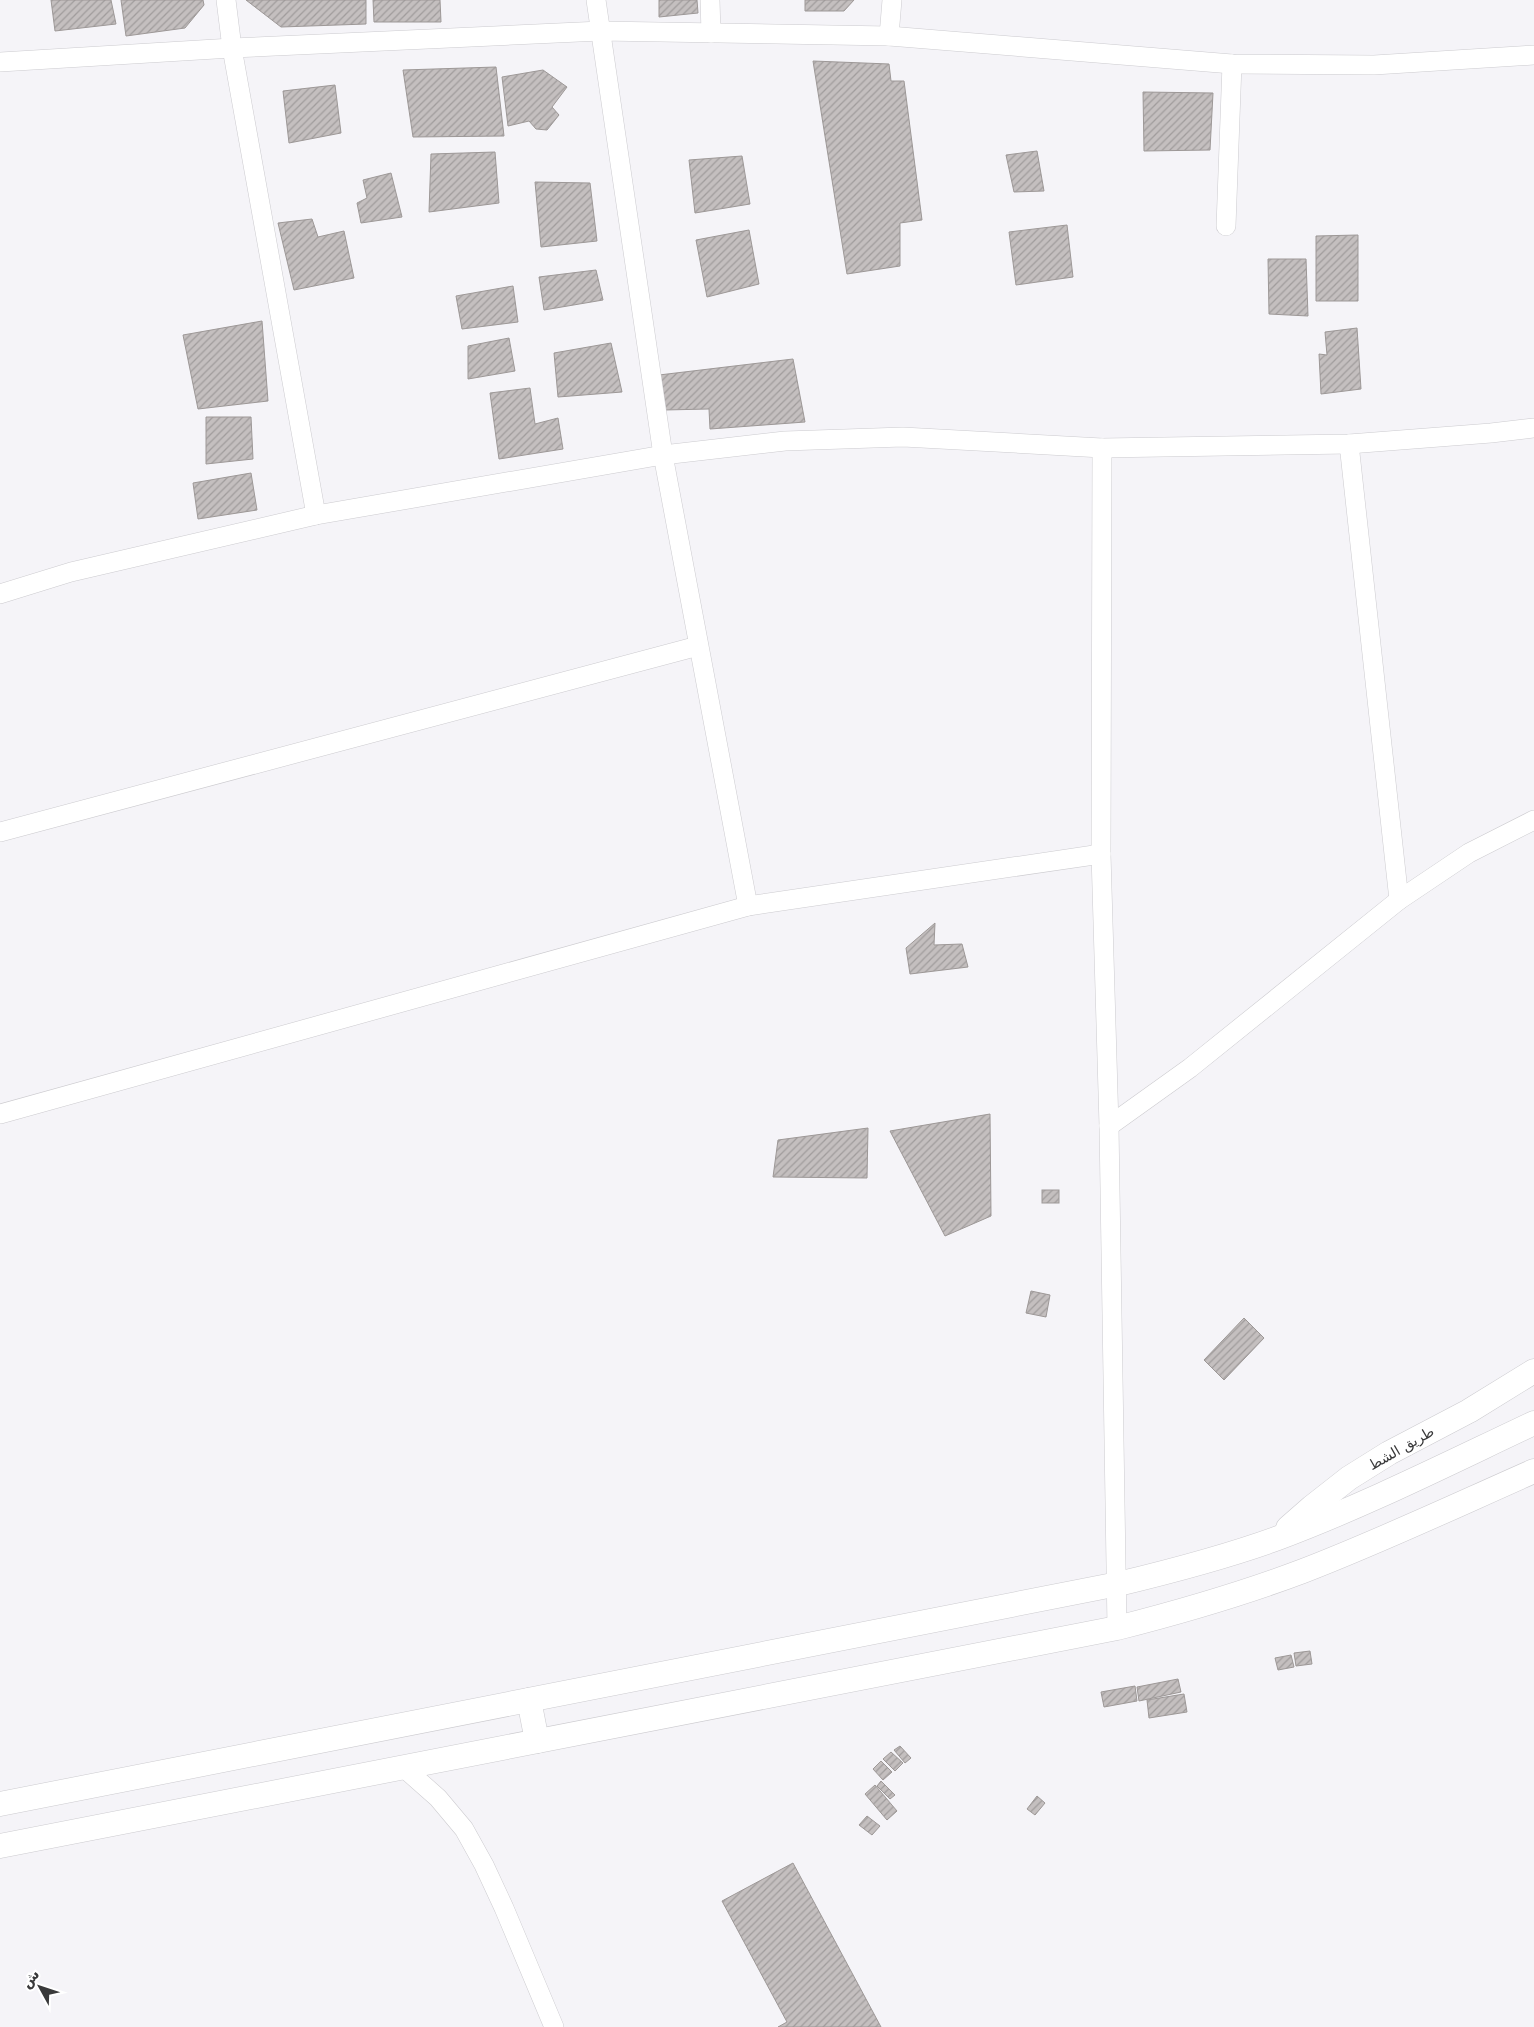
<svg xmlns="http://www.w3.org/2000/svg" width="1534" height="2027" font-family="'DejaVu Sans',Vazirmatn,sans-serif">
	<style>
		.building { fill: url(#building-hatch); stroke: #9d9897 }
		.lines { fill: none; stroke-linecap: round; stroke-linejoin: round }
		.minor-casing { stroke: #cccbcf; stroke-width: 20 }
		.major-casing { stroke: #cccbcf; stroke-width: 25 }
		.minor { stroke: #fff; stroke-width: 19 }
		.major { stroke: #fff; stroke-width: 24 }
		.labels { text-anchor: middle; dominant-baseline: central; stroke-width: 5; stroke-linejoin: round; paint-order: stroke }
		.street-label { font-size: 14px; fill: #39393a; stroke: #fff }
	</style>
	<defs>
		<pattern id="building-hatch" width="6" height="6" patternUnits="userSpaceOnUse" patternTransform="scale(1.25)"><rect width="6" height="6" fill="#c4bfbf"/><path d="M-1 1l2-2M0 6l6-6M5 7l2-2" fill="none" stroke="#a09c9c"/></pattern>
	</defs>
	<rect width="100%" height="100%" fill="#f5f4f8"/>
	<!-- building -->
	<g class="building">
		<polygon points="51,0 111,0 116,24 55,31"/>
		<polygon points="121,0 203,0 204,5 185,28 126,36"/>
		<polygon points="366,0 366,24 281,27 246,0"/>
		<polygon points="373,0 440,0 441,22 374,22"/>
		<polygon points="659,0 697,0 698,13 659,17"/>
		<polygon points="805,0 854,0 844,11 805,11"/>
		<polygon points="813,61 889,64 891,81 904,81 922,220 900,223 900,266 847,274"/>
		<polygon points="496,67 504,136 413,137 403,70"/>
		<polygon points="543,70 567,87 552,107 559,115 547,130 536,129 529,121 508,126 502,77"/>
		<polygon points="335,85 341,133 289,143 283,91"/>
		<polygon points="1143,92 1213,93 1210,150 1144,151"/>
		<polygon points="1037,151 1044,191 1014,192 1006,155"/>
		<polygon points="495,152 499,203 429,212 431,154"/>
		<polygon points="742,156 750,204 695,213 689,160"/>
		<polygon points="391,173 402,217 361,223 357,203 367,198 363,180"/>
		<polygon points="535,182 590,183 597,241 541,247"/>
		<polygon points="312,219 318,237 344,231 354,278 294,290 278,223"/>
		<polygon points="1067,225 1073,277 1016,285 1009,232"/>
		<polygon points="749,230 759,284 707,297 696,240"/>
		<polygon points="1358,235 1358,301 1316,301 1316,236"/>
		<polygon points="1268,259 1306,259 1308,316 1269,314"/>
		<polygon points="596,270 603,300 544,310 539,277"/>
		<polygon points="513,286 518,322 462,329 456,296"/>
		<polygon points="262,321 268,401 198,409 183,335"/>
		<polygon points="1357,328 1361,389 1321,394 1319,354 1327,355 1325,332"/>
		<polygon points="509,338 515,371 468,379 468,346"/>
		<polygon points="611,343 622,392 558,397 554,353"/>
		<polygon points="793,359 805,422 710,429 709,409 664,410 659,375"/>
		<polygon points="530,388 535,424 558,418 563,449 499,459 490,393"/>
		<polygon points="206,417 251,417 253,459 206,464"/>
		<polygon points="251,473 257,510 198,519 193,483"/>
		<polygon points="935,923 934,945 962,944 968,967 910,974 906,948"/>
		<polygon points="990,1114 991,1216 945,1236 890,1131"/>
		<polygon points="868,1128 867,1178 773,1177 778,1140"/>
		<rect x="1042" y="1190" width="17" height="13"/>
		<polygon points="1031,1291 1050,1295 1046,1317 1026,1313"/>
		<polygon points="1244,1318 1264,1338 1224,1380 1204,1360"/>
		<polygon points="1310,1651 1312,1664 1296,1666 1294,1653"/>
		<polygon points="1291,1655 1294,1667 1278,1670 1275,1658"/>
		<polygon points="1178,1679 1181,1692 1139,1701 1137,1687"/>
		<polygon points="1135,1686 1137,1701 1104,1707 1101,1692"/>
		<polygon points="1184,1694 1187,1712 1149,1718 1147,1700"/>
		<polygon points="900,1746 911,1758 905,1763 894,1750"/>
		<polygon points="891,1752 903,1763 895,1771 883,1759"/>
		<polygon points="881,1761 892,1772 883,1780 873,1769"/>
		<polygon points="881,1781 895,1795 890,1799 877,1786"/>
		<polygon points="875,1785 897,1811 887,1820 865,1794"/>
		<polygon points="1037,1796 1045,1803 1035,1815 1027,1809"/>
		<polygon points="867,1816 880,1826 872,1835 859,1825"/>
		<polygon points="793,1863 881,2027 778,2027 787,2022 722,1901"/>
	</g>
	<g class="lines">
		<defs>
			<g id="minor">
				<polyline points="226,0 232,48 316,515"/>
				<polyline points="596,0 663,455 748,906"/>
				<polyline points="710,0 711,33"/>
				<polyline points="889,36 892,0"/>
				<polyline points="0,62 232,48 601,31 889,36 1232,64 1374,65 1534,55"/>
				<polyline points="1226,226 1232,64"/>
				<polyline points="1349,444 1399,900"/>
				<polyline points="1102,448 1101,854 1109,1126 1117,1628"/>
				<polyline points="0,594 71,572 316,515 663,455 785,441 903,437 1102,448 1349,444 1491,433 1534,428"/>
				<polyline points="0,832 698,646"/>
				<polyline points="0,1114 748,906 1101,854"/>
				<polyline points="1109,1126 1190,1068 1399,900 1469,853 1534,820"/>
				<polyline points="403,1767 438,1798 464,1829 484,1865 504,1908 554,2027"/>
			</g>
			<g id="major">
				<polyline points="1288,1528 1312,1507 1349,1478 1389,1453 1469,1411 1534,1371"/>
				<polyline points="529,1700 537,1741"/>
				<path d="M0,1804L1118,1584C1172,1571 1226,1557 1278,1538C1366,1505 1449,1463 1534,1423"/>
				<path d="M0,1846L1117,1628C1180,1612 1242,1594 1303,1571C1381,1541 1457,1505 1534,1471"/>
			</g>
		</defs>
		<!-- minor casing -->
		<use href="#minor" class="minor-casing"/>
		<!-- major casing -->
		<use href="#major" class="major-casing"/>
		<!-- minor -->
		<use href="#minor" class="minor"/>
		<!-- major -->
		<use href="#major" class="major"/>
	</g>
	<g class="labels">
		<!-- street labels -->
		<g class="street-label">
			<text transform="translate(1401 1448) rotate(-30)">طريق الشط</text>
		</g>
	</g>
	<!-- north arrow -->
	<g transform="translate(40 1987) rotate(310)" stroke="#ffffff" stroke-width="4" paint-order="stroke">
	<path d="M0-4L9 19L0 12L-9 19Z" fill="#39393a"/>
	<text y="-8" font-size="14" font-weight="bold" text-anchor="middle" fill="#39393a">ش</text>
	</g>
</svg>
